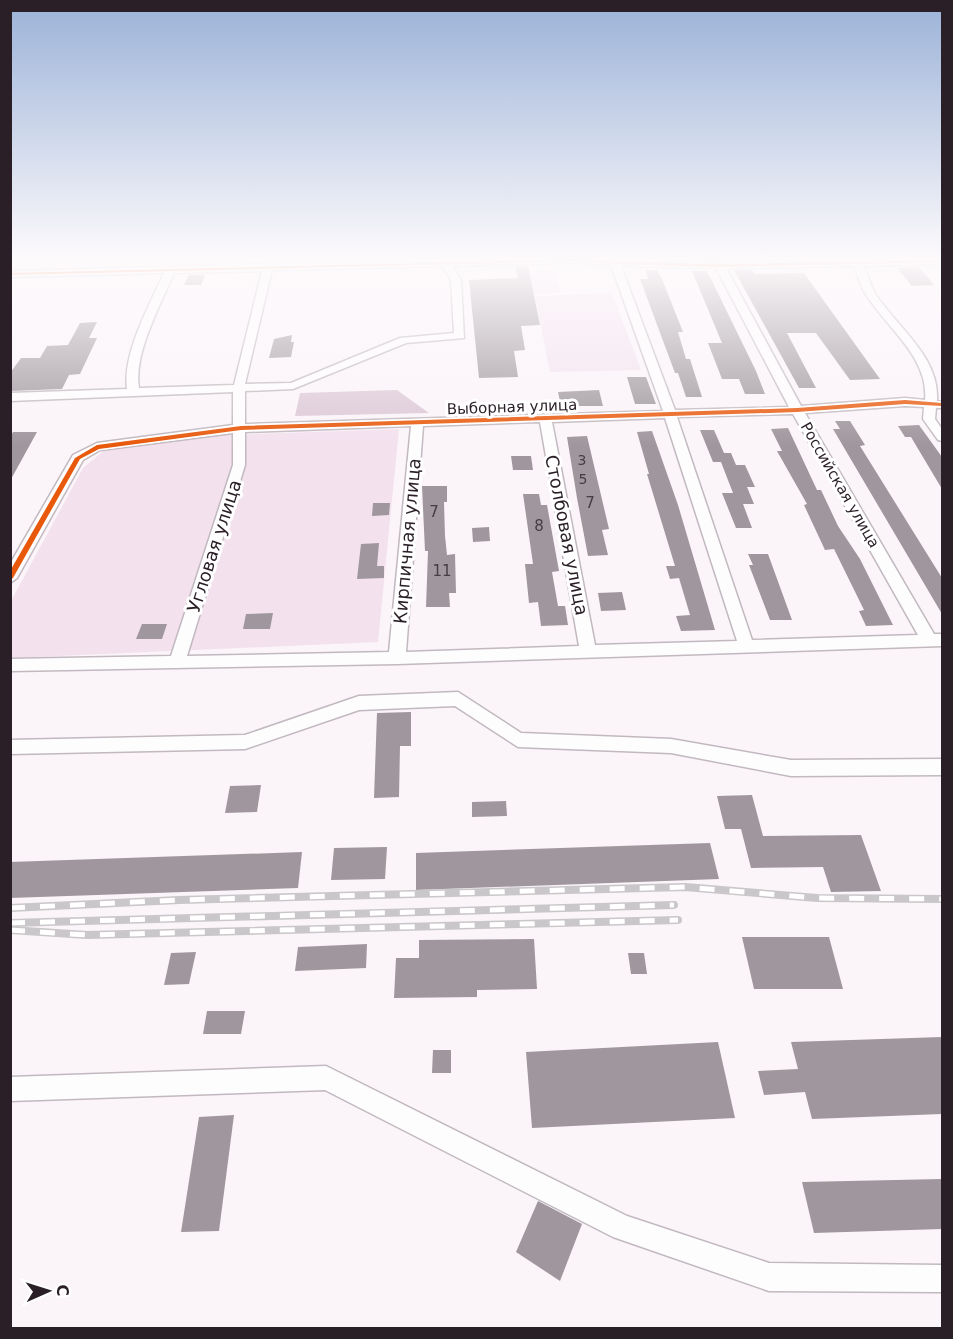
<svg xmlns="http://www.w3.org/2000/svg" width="953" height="1339" font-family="'DejaVu Sans',sans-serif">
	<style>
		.green { fill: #f3e1ee }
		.forest { fill: #dcc8d6 }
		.building { fill: #9f979d }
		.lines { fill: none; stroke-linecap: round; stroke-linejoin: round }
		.minor-casing { stroke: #c1b9bf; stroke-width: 3 }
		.minor { fill: #fefdfe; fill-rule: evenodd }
		.rail-casing { stroke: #c9c7c9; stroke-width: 8 }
		.rail { stroke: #fff; stroke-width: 5; stroke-dasharray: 15; stroke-linecap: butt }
		.cycleway-casing { stroke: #fff; stroke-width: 3 }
		.cycleway { fill: #e8590c; fill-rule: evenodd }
		.labels { text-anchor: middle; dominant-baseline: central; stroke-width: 6; stroke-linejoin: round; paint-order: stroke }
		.far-number-label { font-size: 14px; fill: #473d44 }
		.far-street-label { font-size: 15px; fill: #2a1f27; stroke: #fff }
		.number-label { font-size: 15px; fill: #473d44 }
		.street-label { font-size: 18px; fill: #2a1f27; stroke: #fff }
	</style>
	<rect width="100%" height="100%" fill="#fbf4f9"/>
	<!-- green -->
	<g class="green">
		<polygon points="529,271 554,271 561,293 534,294"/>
		<polygon points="612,293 641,370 550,372 535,296"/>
		<polygon points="399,429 378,642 11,658 11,601 83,468 107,448 195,436"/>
	</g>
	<!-- forest -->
	<polygon class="forest" points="397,390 429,413 295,416 300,393"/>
	<!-- building -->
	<g class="building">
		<polygon points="528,266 540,325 521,326 525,350 514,351 518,377 479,378 469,280 518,278 515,267"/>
		<polygon points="919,267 934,285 912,286 897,268"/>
		<polygon points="646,270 657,270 662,279 683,332 678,332 686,359 690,359 702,397 686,397 678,373 675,373 640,279 648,279"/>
		<polygon points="734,270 752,270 755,274 804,273 880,379 850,380 816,333 787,333 816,388 799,388"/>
		<polygon points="692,271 706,271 712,281 756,371 765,394 745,394 739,379 722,379 708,343 722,343"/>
		<polygon points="189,275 205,275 201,285 184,285"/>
		<polygon points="97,322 89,338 97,338 80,374 69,375 62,389 10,391 10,373 21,358 40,358 47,346 68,345 80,323"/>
		<polygon points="292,335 291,342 294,342 291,357 269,358 274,339"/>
		<polygon points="627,377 646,377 656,404 635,404"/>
		<polygon points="599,390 603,406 561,406 558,392"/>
		<polygon points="835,421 850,421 865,445 860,446 942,578 942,614 833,429 840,429"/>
		<polygon points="919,425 942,457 942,489 911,437 905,437 898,426"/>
		<polygon points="788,428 817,490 821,490 838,526 860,559 893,625 866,626 859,611 864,610 834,549 825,550 804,505 807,504 777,451 782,451 771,429"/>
		<polygon points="700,430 714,430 724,453 731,453 736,465 745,465 755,487 747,487 754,504 743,504 752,528 736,528 722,493 733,493 721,462 713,462"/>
		<polygon points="652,431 678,505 715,630 681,631 676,616 690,615 679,578 670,579 666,566 675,566 647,474 649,474 637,432"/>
		<polygon points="13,432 37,432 10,481 10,437"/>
		<polygon points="587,436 609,529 602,530 608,555 588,556 577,498 567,437"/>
		<polygon points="511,456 531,456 533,470 513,470"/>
		<polygon points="422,486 447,486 447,502 444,502 445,536 447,555 455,554 456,593 449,593 450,607 426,607 428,551 425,551"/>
		<polygon points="523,494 539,494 541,505 547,505 559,571 552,572 558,606 565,606 568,625 541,626 538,602 529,603 525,564 533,564"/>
		<polygon points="373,503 390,503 389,515 372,516"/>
		<polygon points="489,527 490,541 473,542 472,528"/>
		<polygon points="379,543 377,566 384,566 384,578 357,579 361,544"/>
		<polygon points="748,554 768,554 792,620 770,620 749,565 753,565"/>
		<polygon points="622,592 626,610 601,611 598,593"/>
		<polygon points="273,613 270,629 243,629 246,614"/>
		<polygon points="142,624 167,624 162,639 136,639"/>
		<polygon points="411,712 411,746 400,746 399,797 374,798 377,713"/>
		<polygon points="261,785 257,812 225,813 230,786"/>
		<polygon points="752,795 763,836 861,835 881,891 831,892 823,867 751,868 741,829 725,829 717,796"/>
		<polygon points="506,801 507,816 472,817 472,802"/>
		<polygon points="710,843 719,879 416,890 416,853"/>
		<polygon points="387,847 385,879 331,880 334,848"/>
		<polygon points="302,852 298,888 10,898 10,862"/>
		<polygon points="742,937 829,937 843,989 754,989"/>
		<polygon points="534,939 537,989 477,990 477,997 394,998 396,958 419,958 419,940"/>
		<polygon points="367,944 366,968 295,971 298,947"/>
		<polygon points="196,952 189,984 164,985 171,953"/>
		<polygon points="628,953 644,953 647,974 631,974"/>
		<polygon points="207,1011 245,1011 241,1034 203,1034"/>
		<polygon points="942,1037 942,1114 812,1119 805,1092 764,1095 758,1071 798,1069 791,1042"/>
		<polygon points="718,1042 735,1118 532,1128 526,1052"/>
		<polygon points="433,1050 451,1050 451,1073 432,1073"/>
		<polygon points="234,1115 219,1231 181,1232 199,1117"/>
		<polygon points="942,1179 942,1229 814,1233 802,1182"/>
		<polygon points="538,1201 582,1224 560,1281 516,1252"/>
	</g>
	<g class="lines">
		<defs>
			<g id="minor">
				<path d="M596,258L714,262L942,258V264L864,266C868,275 871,287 876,295C899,329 940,358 937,401L942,402V408H936L935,419L942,429V441L938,440L923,419L924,407L905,406L805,413L934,634H942V646L397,664L10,671V659L171,656L233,465V433L100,450L83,460L17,578L10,583V564L73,455L97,443L233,425V392L10,401V393L127,389C122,354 150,304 164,273L10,277V271L445,259ZM577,263L611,265L663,411L245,424V391L293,389L406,343L464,338L461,280L452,266ZM443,266L451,280L454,333L400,338L291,383L245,384L272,270ZM621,266L716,268L789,407L675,410ZM854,266C858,276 861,288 867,296C888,329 929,358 925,400L905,398L801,406L726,268ZM262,271L234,385L139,388C133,354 161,304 174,273ZM793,414L918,635L752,640L677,417ZM665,418L737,641L595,645L552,422ZM540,422L579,646L406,652L423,426ZM411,426L389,652L187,656L245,465V432Z"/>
				<polygon points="458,692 521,733 671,739 791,760 942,759 942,775 791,776 671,753 518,747 455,706 359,710 245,749 10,754 10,740 245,735 359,696"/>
				<polygon points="326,1066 627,1216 769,1263 942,1265 942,1292 769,1291 613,1237 325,1090 10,1101 10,1077"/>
			</g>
		</defs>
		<!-- minor casing -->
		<use href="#minor" class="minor-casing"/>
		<!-- minor -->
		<use href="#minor" class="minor"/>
		<defs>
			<g id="rail">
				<polyline points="10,908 179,900 685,887 817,898 942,899"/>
				<polyline points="10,923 674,905"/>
				<polyline points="10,930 87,935 678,920"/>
			</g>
		</defs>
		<!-- rail casing -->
		<use href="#rail" class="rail-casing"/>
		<!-- rail -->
		<use href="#rail" class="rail"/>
		<defs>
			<g id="cycleway">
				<path d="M577,259C699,267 820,262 942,260V262L714,267L622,264L577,261L10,275V273Z"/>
				<polygon points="905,400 942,403 942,406 905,404 797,412 241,430 99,449 80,459 13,578 10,580 10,571 75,458 97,445 241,426 797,408"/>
			</g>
		</defs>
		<!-- cycleway casing -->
		<use href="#cycleway" class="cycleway-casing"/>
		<!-- cycleway -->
		<use href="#cycleway" class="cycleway"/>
	</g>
	<!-- sky -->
	<linearGradient id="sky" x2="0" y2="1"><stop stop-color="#9bb2d8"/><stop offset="0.58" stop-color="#fdfafc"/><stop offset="1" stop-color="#fdfafc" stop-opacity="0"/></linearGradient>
	<rect width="953" height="446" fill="url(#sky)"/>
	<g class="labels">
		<!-- far-number labels -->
		<g class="far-number-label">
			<text x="582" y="460">3</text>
			<text x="583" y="479">5</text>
		</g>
		<!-- far-street labels -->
		<g class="far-street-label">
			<text transform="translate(512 407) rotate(-2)">Выборная улица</text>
			<text transform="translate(840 485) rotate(60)">Российская улица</text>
		</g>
		<!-- number labels -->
		<g class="number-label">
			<text x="590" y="503">7</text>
			<text x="434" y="512">7</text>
			<text x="539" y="526">8</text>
			<text x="442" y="571">11</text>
		</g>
		<!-- street labels -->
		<g class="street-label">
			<text transform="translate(567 535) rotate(79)">Столбовая улица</text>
			<text transform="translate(407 541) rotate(-85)">Кирпичная улица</text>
			<text transform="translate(214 546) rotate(-72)">Угловая улица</text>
		</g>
	</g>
	<!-- border -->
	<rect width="953" height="1339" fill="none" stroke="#2a1f27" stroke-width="24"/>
	<!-- north arrow -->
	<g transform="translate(48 1291) rotate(87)" stroke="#ffffff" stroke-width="4.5" paint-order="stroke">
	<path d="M0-4.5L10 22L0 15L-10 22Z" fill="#2a1f27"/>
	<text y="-9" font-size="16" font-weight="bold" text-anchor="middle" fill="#2a1f27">С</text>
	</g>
</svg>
